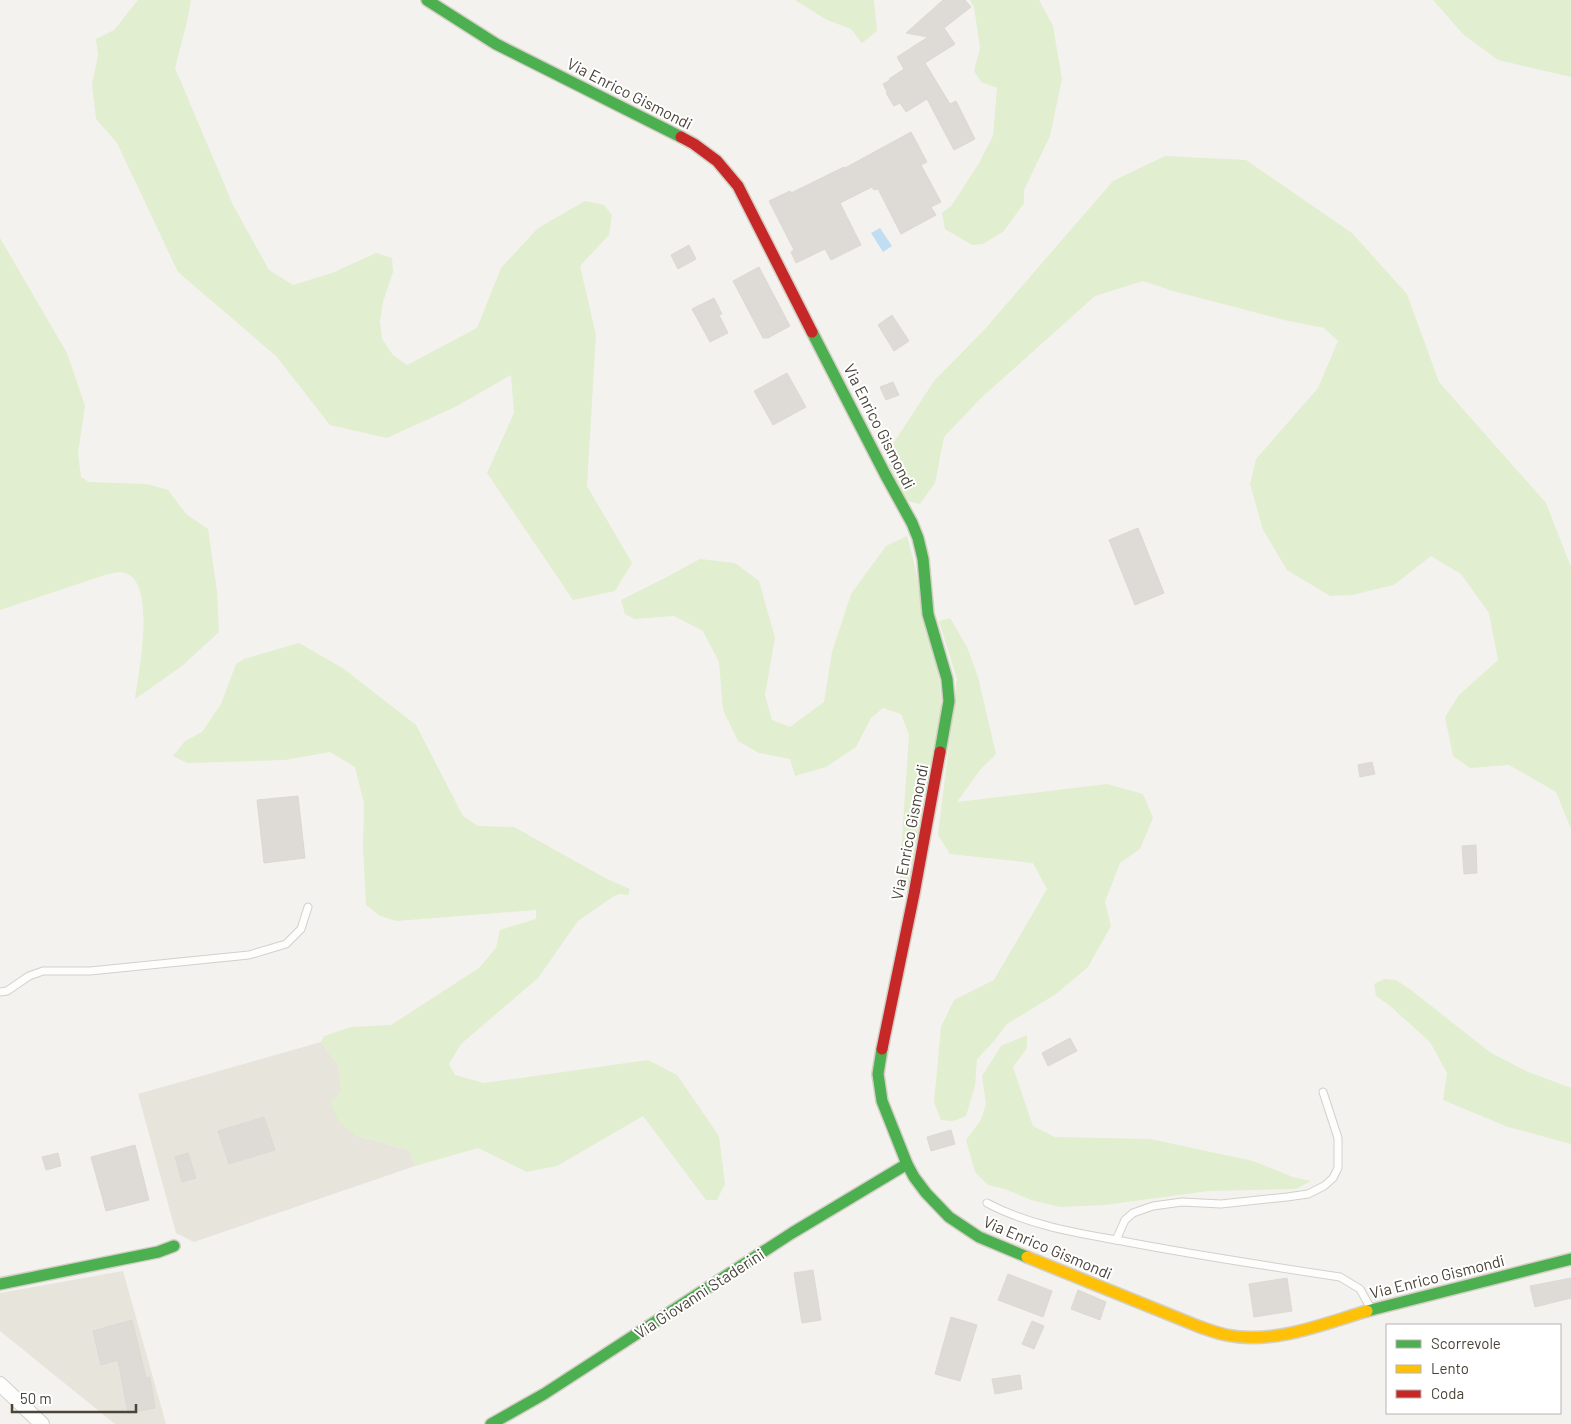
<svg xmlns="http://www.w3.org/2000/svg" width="1571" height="1424" font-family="Barlow,sans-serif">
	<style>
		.residential { fill: #e7e4dc }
		.green { fill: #e1eecf }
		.water { fill: #c0ddf1 }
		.building { fill: #dedbd6; stroke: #dcd9d4 }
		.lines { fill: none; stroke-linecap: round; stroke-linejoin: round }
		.lane-casing { stroke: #d2d0cb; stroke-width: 9 }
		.street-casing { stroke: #d2d0cb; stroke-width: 16 }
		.fast-casing { stroke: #d3cfc5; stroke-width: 14 }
		.slow-casing { stroke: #d3cfc5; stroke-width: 14 }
		.jam-casing { stroke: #d3cfc5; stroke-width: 14 }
		.lane { stroke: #fdfdfc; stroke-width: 7 }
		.street { stroke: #fdfdfc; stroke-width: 14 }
		.fast { stroke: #4caf50; stroke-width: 11 }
		.slow { stroke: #ffc107; stroke-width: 11 }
		.jam { stroke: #c62828; stroke-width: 11 }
		.labels { text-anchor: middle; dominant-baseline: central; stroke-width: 4; stroke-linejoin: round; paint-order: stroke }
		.street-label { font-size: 16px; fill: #4b4439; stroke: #fff }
	</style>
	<rect width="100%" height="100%" fill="#f4f2ee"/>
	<!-- residential -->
	<g class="residential">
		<polygon points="321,1042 338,1065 341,1090 355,1135 410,1151 415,1166 194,1242 176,1233 138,1094"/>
		<polygon points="123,1271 166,1424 115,1424 0,1331 0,1293"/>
	</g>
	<!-- green -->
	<g class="green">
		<polygon points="138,0 191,0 187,22 175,68 233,205 269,270 293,285 332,273 376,253 392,258 393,272 383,302 380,321 382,339 393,355 407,365 477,328 501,268 538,228 585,201 604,205 612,215 609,235 580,266 596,335 587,486 632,563 615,591 573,600 487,473 514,413 511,375 457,406 387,438 330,425 276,356 178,272 117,143 96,119 92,84 98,55 96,39 114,30"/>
		<polygon points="795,0 874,0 877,31 862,43 851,29 827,20"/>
		<polygon points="970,0 1039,0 1053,26 1062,79 1050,136 1024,190 1024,203 1004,231 983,244 972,245 945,229 942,213 952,205 979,163 993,136 997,88 981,82 974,71 980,48 974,7"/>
		<polygon points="1433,0 1571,0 1571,77 1498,60 1464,35"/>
		<polygon points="1165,156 1246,160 1352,233 1407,294 1439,382 1546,503 1571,567 1571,829 1556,792 1509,765 1470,768 1453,756 1445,717 1459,695 1498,660 1489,613 1461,574 1431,556 1394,585 1352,595 1330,596 1287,570 1263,530 1250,484 1256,459 1318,388 1338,341 1324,328 1284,320 1173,291 1143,281 1095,296 981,398 944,437 935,483 920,504 907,501 889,465 891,447 934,381 984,330 1113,181"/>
		<path d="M0,238L67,353L85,406L78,453L81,477L89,482L147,484L168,490L186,514L208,529L217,591L219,632L182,666L135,699C138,676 159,575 121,572C116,572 110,574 105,575L0,610Z"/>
		<polygon points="907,536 913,559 939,678 942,707 908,886 899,884 909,735 901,714 883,708 871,718 856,747 826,767 795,776 790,759 759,753 738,741 723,710 719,662 703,631 674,616 635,619 625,614 621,600 663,579 700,559 735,563 759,581 775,638 765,695 772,720 790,727 824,702 832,652 851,594 886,546"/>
		<polygon points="950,618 967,647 978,677 996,754 980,770 957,802 1107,784 1143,794 1153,818 1140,849 1120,863 1105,902 1111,926 1088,967 1056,994 1007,1024 994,1041 977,1059 975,1086 966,1116 953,1121 941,1120 934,1102 941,1027 954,1000 994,980 1047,889 1033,863 950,854 938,835 957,679 939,621"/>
		<polygon points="299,643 344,669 416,725 463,816 478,826 514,827 607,879 630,889 628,895 620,894 614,896 578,921 538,978 461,1044 449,1064 455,1075 484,1083 648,1060 677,1075 719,1136 725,1184 717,1200 706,1200 643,1116 557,1166 527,1172 478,1148 415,1166 410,1151 355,1135 339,1122 331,1103 341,1090 338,1065 321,1042 324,1036 351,1027 391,1025 479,968 496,948 500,930 536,919 536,910 397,921 380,916 366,905 363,846 364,803 355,767 330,752 285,760 187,763 173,756 185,741 202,732 221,704 236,664 244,659"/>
		<polygon points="1384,979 1396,980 1411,990 1491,1053 1526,1071 1571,1088 1571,1144 1508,1127 1443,1100 1447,1073 1430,1042 1389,1005 1376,996 1374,984"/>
		<polygon points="1027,1035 1027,1048 1013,1067 1033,1126 1055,1137 1150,1139 1253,1161 1293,1177 1311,1181 1296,1189 1208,1191 1105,1205 1060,1207 1031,1200 1005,1189 988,1185 975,1172 966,1140 981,1120 986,1104 982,1076 1001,1046"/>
	</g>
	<!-- water -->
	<polygon class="water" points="880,228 892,246 883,252 871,233"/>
	<!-- building -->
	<g class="building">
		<polygon points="943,0 965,0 971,7 944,28 955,44 925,63 950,104 956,101 975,139 954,150 927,99 906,112 900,103 894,106 886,93 887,92 883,84 890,80 889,79 904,69 897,57 928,37 906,33"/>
		<polygon points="911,132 927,162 921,165 941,202 931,207 936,215 901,234 878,189 874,190 872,187 840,203 861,245 831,260 825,249 796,263 791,252 794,250 769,201 790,191 791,193 844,167 845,168"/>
		<polygon points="689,245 696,259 678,269 671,255"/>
		<polygon points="759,267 790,326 768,338 763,338 733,281"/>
		<polygon points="714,298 722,314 719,315 728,333 710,342 692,309"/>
		<polygon points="892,315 909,341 894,351 878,325"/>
		<polygon points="787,373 806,407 773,425 754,391"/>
		<polygon points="893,382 899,395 886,400 880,387"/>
		<polygon points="1138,528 1164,593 1135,605 1109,540"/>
		<polygon points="1372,762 1375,774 1360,777 1358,765"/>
		<polygon points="298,796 305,858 264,863 257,800"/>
		<polygon points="1476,845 1477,873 1464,874 1462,846"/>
		<polygon points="1070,1038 1077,1051 1048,1066 1042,1053"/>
		<polygon points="264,1117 275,1150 229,1164 218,1131"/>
		<polygon points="951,1130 955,1144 931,1151 927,1137"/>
		<polygon points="135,1145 149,1200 106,1211 91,1157"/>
		<polygon points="58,1153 61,1166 46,1170 42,1157"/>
		<polygon points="188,1153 196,1178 182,1182 175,1157"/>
		<polygon points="813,1270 821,1320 802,1323 794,1273"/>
		<polygon points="1008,1274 1052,1291 1043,1317 998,1300"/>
		<polygon points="1287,1278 1292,1311 1254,1317 1249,1284"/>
		<polygon points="1571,1278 1571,1298 1535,1307 1530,1286"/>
		<polygon points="1078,1290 1106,1302 1100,1320 1071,1309"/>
		<polygon points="951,1317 977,1325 960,1381 935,1374"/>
		<polygon points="132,1320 146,1378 150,1377 155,1408 128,1413 118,1360 101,1365 93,1331"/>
		<polygon points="1032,1321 1044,1326 1034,1349 1022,1344"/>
		<polygon points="1020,1375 1022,1389 995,1394 992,1379"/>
	</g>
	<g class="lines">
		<defs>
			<g id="lane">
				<polyline points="0,992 7,991 29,976 43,971 90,971 249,955 286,944 301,929 308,907"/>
				<path d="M987,1203C1028,1225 1076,1233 1122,1241C1194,1255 1267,1266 1340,1277L1360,1289L1370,1307"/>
				<polyline points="1116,1240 1125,1220 1133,1213 1153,1206 1182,1202 1221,1204 1287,1197 1308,1194 1324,1186 1333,1178 1338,1168 1338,1138 1323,1092"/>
			</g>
			<polyline id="street" points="0,1384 42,1424"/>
			<g id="fast">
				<polyline points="427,0 496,44 681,137"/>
				<polyline points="812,332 885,474 912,523 918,538 923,559 928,614 947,679 949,701 940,752"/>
				<polyline points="882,1049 878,1074 882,1101 907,1164 914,1177 926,1193 949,1217 979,1237 1027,1257"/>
				<polyline points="0,1284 158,1252 174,1246"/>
				<polyline points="1367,1311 1571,1259"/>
				<polyline points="491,1424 544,1394 792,1233 907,1164"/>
			</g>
			<path id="slow" d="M1027,1257L1200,1327C1209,1330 1217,1333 1226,1335C1273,1345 1323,1324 1367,1311"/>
			<g id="jam">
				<polyline points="681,137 694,144 717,161 738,186 812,332"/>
				<polyline points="882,1049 914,894 940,752"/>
			</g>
		</defs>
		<!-- lane casing -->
		<use href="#lane" class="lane-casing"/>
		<!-- street casing -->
		<use href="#street" class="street-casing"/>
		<!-- fast casing -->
		<use href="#fast" class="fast-casing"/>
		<!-- slow casing -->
		<use href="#slow" class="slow-casing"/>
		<!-- jam casing -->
		<use href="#jam" class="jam-casing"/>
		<!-- lane -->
		<use href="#lane" class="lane"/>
		<!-- street -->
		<use href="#street" class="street"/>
		<!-- fast -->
		<use href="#fast" class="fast"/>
		<!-- slow -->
		<use href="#slow" class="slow"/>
		<!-- jam -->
		<use href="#jam" class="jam"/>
	</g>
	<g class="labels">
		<!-- street labels -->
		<g class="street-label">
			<text transform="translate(630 93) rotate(27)">Via Enrico Gismondi</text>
			<text transform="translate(880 426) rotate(63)">Via Enrico Gismondi</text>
			<text transform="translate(909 832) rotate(-79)">Via Enrico Gismondi</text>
			<text transform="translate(1048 1247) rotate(23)">Via Enrico Gismondi</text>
			<text transform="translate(1437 1276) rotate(-14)">Via Enrico Gismondi</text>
			<text transform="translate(699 1293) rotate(-33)">Via Giovanni Staderini</text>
		</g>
	</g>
	<!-- legend -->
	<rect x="1386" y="1324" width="175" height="90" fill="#ffffff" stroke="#b7b4b0"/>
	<rect x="1396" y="1340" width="25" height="8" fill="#4caf50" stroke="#b7b4b0"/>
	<text x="1431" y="1349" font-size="15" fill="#4b4439">Scorrevole</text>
	<rect x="1396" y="1365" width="25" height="8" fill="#ffc107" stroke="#b7b4b0"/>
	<text x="1431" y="1374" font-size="15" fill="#4b4439">Lento</text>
	<rect x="1396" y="1390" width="25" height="8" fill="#c62828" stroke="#b7b4b0"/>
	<text x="1431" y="1399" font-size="15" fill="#4b4439">Coda</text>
	<!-- scale -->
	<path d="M12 1404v8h124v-8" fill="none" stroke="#4b4439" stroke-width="2.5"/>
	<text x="20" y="1404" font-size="15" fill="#4b4439" stroke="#ffffff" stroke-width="4" paint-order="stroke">50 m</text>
</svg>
